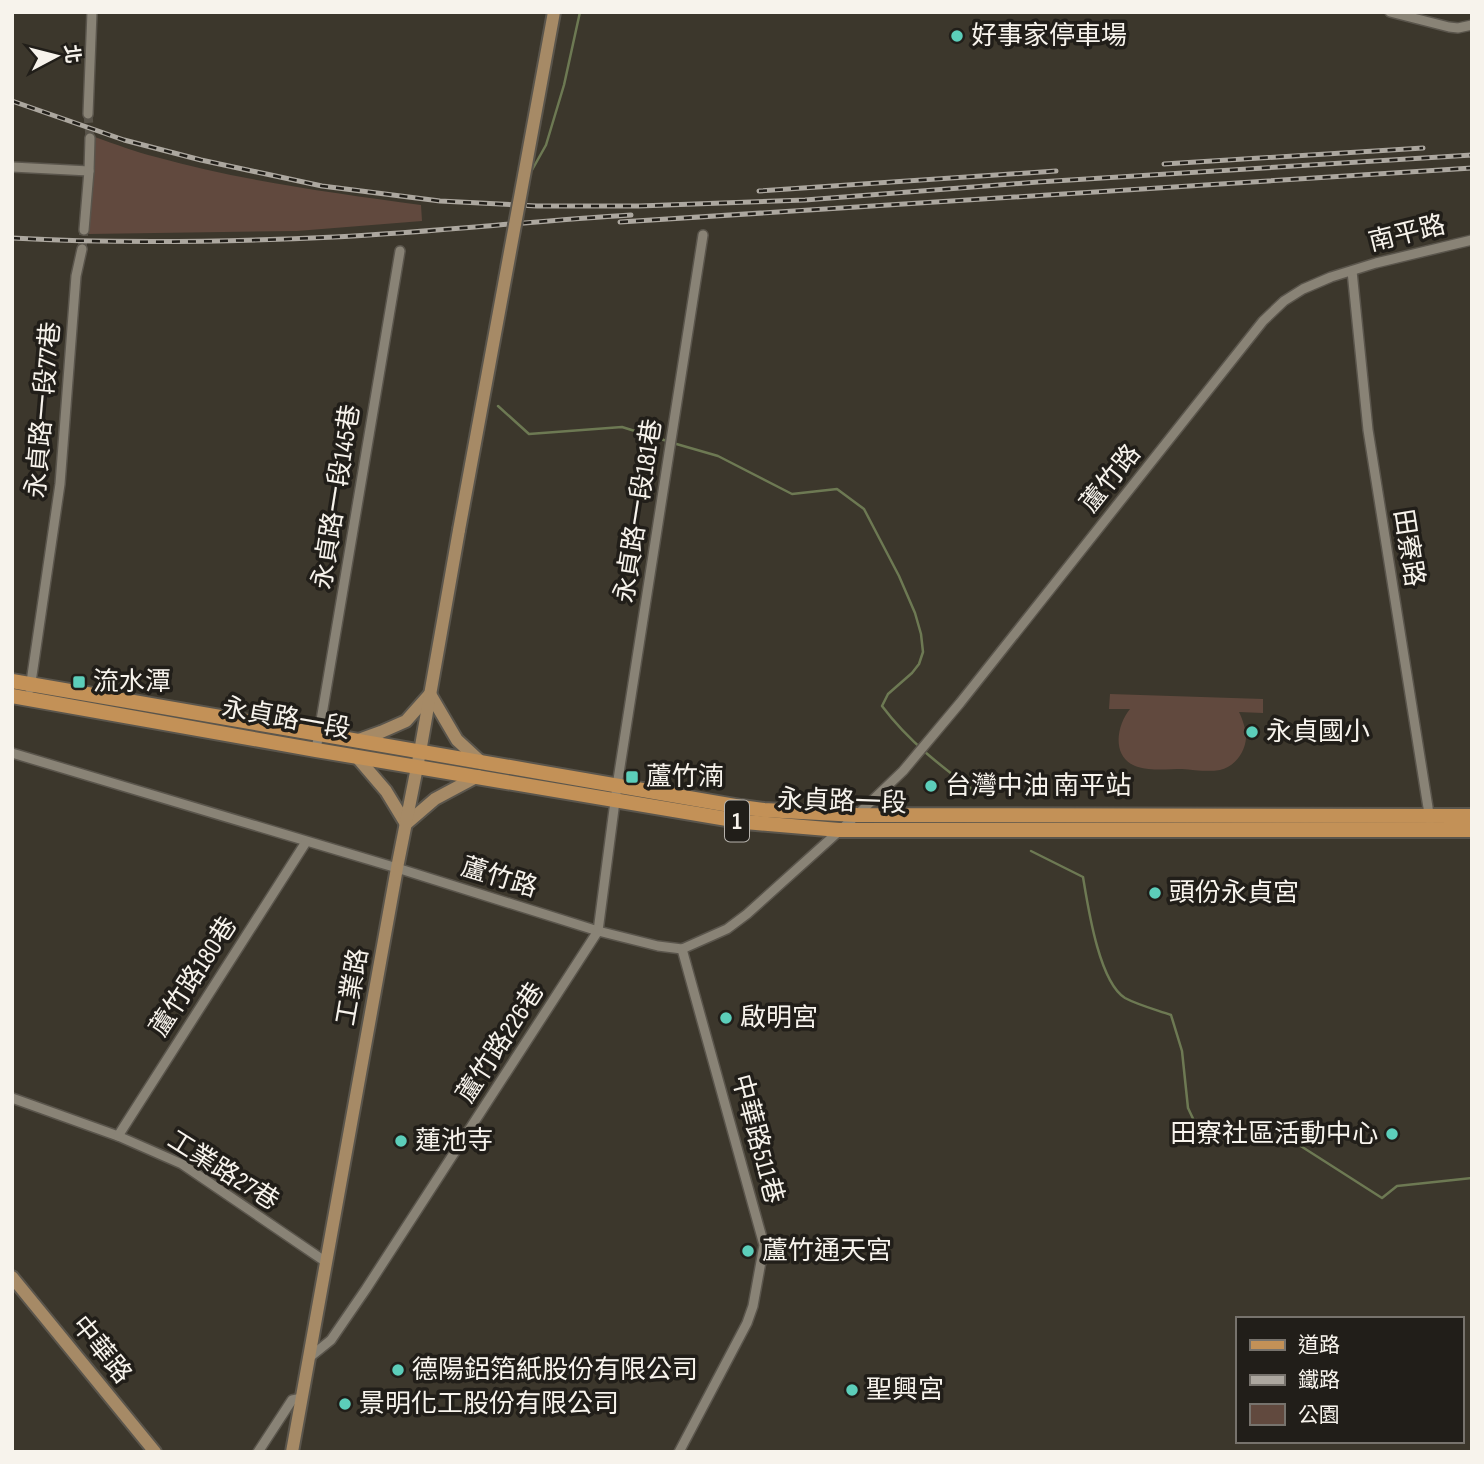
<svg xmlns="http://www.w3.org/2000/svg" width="1484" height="1464" font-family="'Sofia Sans Condensed','Noto Sans TC',sans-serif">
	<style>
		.green { fill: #61493e }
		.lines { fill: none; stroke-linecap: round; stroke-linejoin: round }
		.stream { stroke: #6d7953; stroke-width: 2.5 }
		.street-tunnel { stroke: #585349; stroke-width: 9; stroke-dasharray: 9 4.5; stroke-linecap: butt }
		.street-casing { stroke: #5a554c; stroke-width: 12 }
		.secondary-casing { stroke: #5a554c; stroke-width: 16 }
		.primary-casing { stroke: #5a554c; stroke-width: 18 }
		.street { stroke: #898376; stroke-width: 9 }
		.secondary { stroke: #a68a66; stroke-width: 12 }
		.primary { stroke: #c39157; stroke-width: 14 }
		.rail-casing { stroke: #aca79f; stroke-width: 5 }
		.rail { stroke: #211e19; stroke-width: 2.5; stroke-dasharray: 8; stroke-linecap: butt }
		.secondary-bridge-casing { stroke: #5a554c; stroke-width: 16; stroke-linecap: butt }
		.secondary-bridge { stroke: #a68a66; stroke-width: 12 }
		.poi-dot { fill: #5cceba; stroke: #211e19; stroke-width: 2.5 }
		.labels { text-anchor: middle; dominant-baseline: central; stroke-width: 7; stroke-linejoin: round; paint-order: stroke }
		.shield { fill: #211e19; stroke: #b7b3ad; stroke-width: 2 }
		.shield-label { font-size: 24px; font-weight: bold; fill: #f7f3ec }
		.poi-label { font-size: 26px; fill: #f7f3ec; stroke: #211e19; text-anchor: start }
		.street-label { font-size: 26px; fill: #f7f3ec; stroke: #211e19 }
	</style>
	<rect width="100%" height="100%" fill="#3c372c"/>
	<!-- green -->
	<g class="green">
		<path d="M95,137C115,144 135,152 156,157C242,181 333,193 421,205L422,221L297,231L89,234Z"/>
		<path d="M1110,694L1263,699V713L1239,712C1243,720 1246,730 1246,738C1245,753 1234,767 1220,770C1208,772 1194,770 1182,769C1169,769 1151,771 1138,767C1111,759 1116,726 1130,709H1109Z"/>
	</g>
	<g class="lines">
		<!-- stream -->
		<g class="stream">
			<polyline points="532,170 546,145 564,85 580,12"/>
			<polyline points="498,406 529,434 622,427 667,441"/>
			<path d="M673,443L718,456L792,494L837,489L864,509L899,576L915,613L921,634L923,652L919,664L912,673L888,694L882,706C909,742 942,767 977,793"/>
			<path d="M1031,851L1083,877C1088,907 1099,982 1125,998C1138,1005 1157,1010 1171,1015L1182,1051L1188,1108L1196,1125L1207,1136L1296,1143L1382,1198L1397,1186L1472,1178"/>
		</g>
		<!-- street-tunnel -->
		<g class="street-tunnel">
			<polyline points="88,114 90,138"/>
			<polyline points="82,249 84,230"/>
		</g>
		<defs>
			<g id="street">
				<polyline points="1390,12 1449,27 1458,28 1472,25"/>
				<polyline points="88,114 92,12"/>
				<polyline points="12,167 89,171"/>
				<polyline points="84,230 89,171 90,138"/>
				<polyline points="1352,271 1368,430 1430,820"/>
				<polyline points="30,689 60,484 76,276 82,249"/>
				<polyline points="316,750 400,251"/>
				<polyline points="12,753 397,868 598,931 658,946 682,949 727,929 747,914 857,815 903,771 960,703 1263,321 1284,301 1303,289 1331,277 1376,263 1472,240"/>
				<polyline points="12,1098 118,1136 182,1164 326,1262"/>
				<polyline points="118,1136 306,842"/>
				<polyline points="310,1357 331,1340 366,1289 598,931 617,786 703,235"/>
				<polyline points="258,1452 292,1400 302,1398"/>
				<polyline points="679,1452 747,1323 753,1306 764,1245 682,949"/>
			</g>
			<g id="secondary">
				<polyline points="356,741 381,732 406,721 430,694 457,740 482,763"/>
				<polyline points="356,756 386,791 406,824 435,799 478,776"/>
				<polyline points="12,1277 155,1452"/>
				<polyline points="292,1452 397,868 420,752 459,530"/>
			</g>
			<g id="primary">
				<polyline points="12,681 741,807 764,810 857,815 1472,816"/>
				<polyline points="12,696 316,750 745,822 839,830 1472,830"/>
			</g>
		</defs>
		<!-- street casing -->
		<use href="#street" class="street-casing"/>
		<!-- secondary casing -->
		<use href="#secondary" class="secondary-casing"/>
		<!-- primary casing -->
		<use href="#primary" class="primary-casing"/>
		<!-- street -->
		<use href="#street" class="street"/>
		<!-- secondary -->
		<use href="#secondary" class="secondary"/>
		<!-- primary -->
		<use href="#primary" class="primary"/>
		<defs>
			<g id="rail">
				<polyline points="12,101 124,140 201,160 322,186 440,201 537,206 639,206 805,200 1038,182 1472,155"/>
				<polyline points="1164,164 1423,148"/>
				<polyline points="759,191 1056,171"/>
				<polyline points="620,222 1472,168"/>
				<path d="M12,238C120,244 228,242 335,237C434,232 532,221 631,215"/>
			</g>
		</defs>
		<!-- rail casing -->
		<use href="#rail" class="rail-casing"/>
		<!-- rail -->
		<use href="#rail" class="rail"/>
		<defs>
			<polyline id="secondary-bridge" points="459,530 554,12"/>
		</defs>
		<!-- secondary-bridge casing -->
		<use href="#secondary-bridge" class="secondary-bridge-casing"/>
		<!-- secondary-bridge -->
		<use href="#secondary-bridge" class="secondary-bridge"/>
	</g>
	<!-- markers -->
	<g class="poi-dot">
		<circle cx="957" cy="36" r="7"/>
		<rect x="72" y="675" width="14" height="14" rx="3.5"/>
		<circle cx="1252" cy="732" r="7"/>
		<rect x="625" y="770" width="14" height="14" rx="3.5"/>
		<circle cx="931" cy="786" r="7"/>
		<circle cx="1155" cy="893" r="7"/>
		<circle cx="726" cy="1018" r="7"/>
		<circle cx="1392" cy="1134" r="7"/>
		<circle cx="401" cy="1141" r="7"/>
		<circle cx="748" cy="1251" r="7"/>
		<circle cx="398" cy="1370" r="7"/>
		<circle cx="852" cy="1390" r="7"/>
		<circle cx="345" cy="1404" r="7"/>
	</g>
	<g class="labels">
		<!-- shield labels -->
		<rect class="shield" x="725" y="800.5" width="24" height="41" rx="5"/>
		<g class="shield-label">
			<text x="737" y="821">1</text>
		</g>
		<!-- poi labels -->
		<g class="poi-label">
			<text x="971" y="36">好事家停車場</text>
			<text x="93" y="682">流水潭</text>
			<text x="1266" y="732">永貞國小</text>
			<text x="646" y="777">蘆竹湳</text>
			<text x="945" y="786">台灣中油 南平站</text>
			<text x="1169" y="893">頭份永貞宮</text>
			<text x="740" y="1018">啟明宮</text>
			<text x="1378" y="1134" text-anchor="end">田寮社區活動中心</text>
			<text x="415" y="1141">蓮池寺</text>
			<text x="762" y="1251">蘆竹通天宮</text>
			<text x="412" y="1370">德陽鋁箔紙股份有限公司</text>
			<text x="866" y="1390">聖興宮</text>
			<text x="359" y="1404">景明化工股份有限公司</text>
		</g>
		<!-- street labels -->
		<g class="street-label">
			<text transform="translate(1407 234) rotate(-14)">南平路</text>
			<text transform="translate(44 410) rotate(-85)">永貞路一段77巷</text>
			<text transform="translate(1111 479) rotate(-51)">蘆竹路</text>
			<text transform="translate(337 497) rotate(-81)">永貞路一段145巷</text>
			<text transform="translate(639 511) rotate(-81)">永貞路一段181巷</text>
			<text transform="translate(1408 548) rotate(81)">田寮路</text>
			<text transform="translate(286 719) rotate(10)">永貞路一段</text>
			<text transform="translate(842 802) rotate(2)">永貞路一段</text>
			<text transform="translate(499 878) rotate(17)">蘆竹路</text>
			<text transform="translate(194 977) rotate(-57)">蘆竹路180巷</text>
			<text transform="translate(353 987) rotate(-80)">工業路</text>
			<text transform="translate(501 1043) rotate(-57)">蘆竹路226巷</text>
			<text transform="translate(757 1139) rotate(75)">中華路511巷</text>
			<text transform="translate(223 1171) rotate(32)">工業路27巷</text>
			<text transform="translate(101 1350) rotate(51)">中華路</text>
		</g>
	</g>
	<!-- border -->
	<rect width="1484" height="1464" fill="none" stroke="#f7f3ec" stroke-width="28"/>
	<!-- legend -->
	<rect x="1236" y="1317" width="228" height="126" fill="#211e19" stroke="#77736d" stroke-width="2"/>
	<rect x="1250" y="1340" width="35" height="10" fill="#c39157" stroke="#77736d" stroke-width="2"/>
	<text x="1298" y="1352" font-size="21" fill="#f7f3ec">道路</text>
	<rect x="1250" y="1375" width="35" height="10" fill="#aca79f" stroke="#77736d" stroke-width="2"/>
	<text x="1298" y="1387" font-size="21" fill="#f7f3ec">鐵路</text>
	<rect x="1250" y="1404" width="35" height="21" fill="#61493e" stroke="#77736d" stroke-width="2"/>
	<text x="1298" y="1422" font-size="21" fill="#f7f3ec">公園</text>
	<!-- north arrow -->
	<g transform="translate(56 56) rotate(83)" stroke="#211e19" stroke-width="5" paint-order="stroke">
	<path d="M0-5L12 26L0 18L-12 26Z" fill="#f7f3ec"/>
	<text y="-10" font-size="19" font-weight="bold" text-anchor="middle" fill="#f7f3ec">北</text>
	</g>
</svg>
